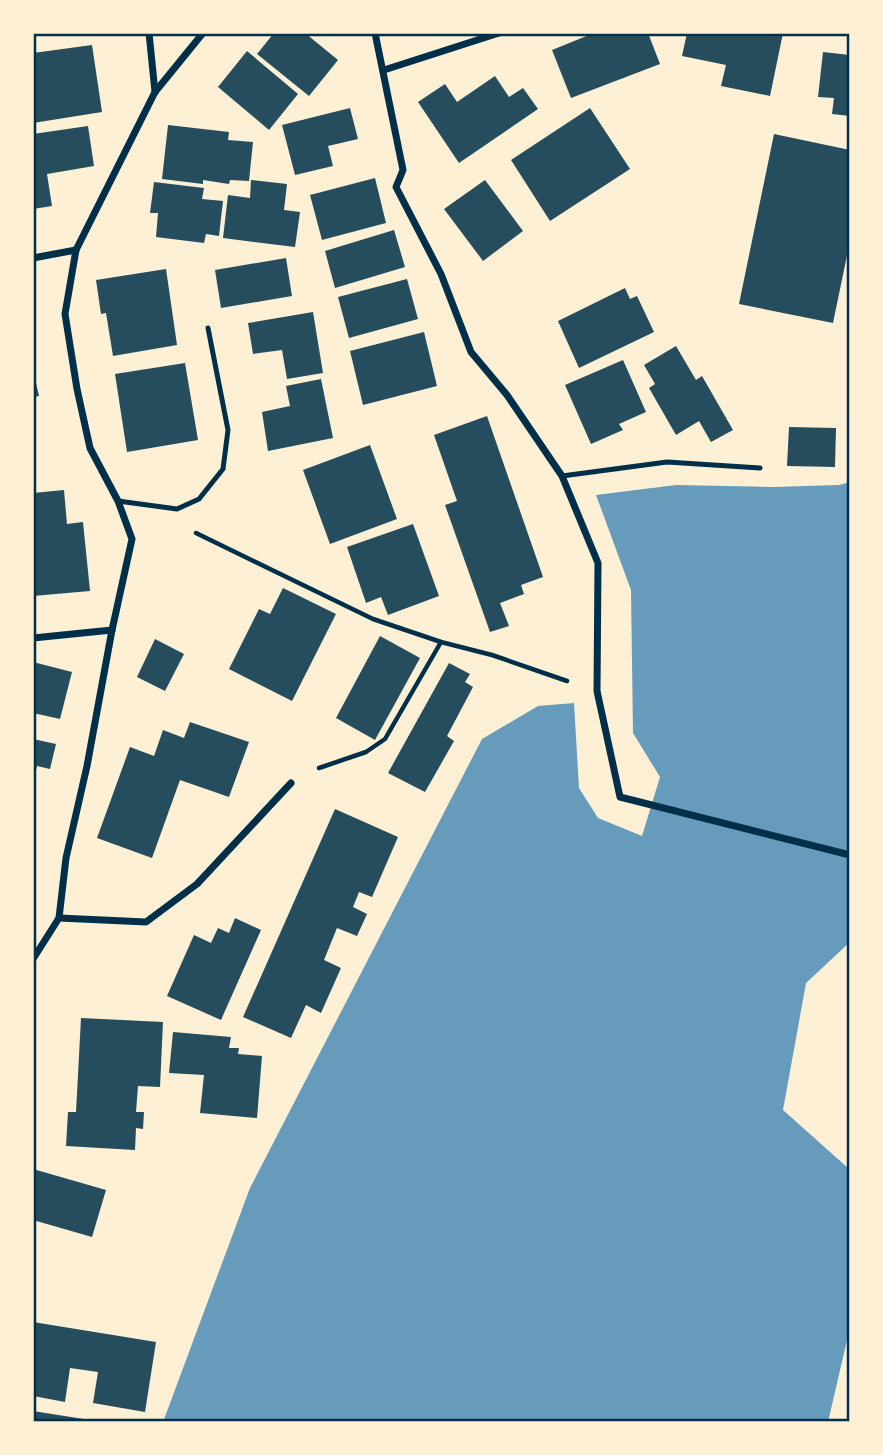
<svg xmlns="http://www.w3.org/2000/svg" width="883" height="1455" font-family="'DM Sans',sans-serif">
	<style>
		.water { fill: #669bbc }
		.building { fill: #264d5e }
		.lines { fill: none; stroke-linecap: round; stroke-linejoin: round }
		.path { stroke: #003049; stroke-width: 4.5 }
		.service { stroke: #003049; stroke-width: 5 }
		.minor { stroke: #003049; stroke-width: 7 }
		.neatline { fill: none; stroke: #003049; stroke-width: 2.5 }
	</style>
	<rect width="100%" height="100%" fill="#fdf0d5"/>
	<!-- water -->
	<polygon class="water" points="850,482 850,942 806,983 783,1110 848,1168 850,1178 850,1327 828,1422 163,1422 250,1188 482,739 538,706 574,703 579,788 598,818 642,836 660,777 633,733 631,590 596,495 676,485 773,487 839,485"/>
	<!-- building -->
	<g class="building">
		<polygon points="274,33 305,33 338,60 309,96 257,54"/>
		<polygon points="594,33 648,33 660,64 571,98 552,50"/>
		<polygon points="687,33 783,33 770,96 721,86 726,65 682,56"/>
		<polygon points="92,45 102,112 33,123 33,53"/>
		<polygon points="247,51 298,94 269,130 218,87"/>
		<polygon points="823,52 850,55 850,116 832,114 834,98 818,97"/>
		<polygon points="495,76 509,97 523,88 538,109 459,163 418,102 445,84 457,102"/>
		<polygon points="350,108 358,139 328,146 333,166 295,175 282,125"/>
		<polygon points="590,108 630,169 550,221 511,160"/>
		<polygon points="168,125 229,132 228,140 253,142 249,181 230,180 229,184 203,180 203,184 162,179"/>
		<polygon points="88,126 94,166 47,174 52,206 33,209 33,134"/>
		<polygon points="774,134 850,150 850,241 833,323 739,304"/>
		<polygon points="375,178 386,223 322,240 310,195"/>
		<polygon points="251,180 287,184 284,210 300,212 295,247 223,238 228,195 250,198"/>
		<polygon points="485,180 523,231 483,261 444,209"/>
		<polygon points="154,182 204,188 202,199 223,201 219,236 206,234 204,243 156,237 158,213 150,213"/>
		<polygon points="394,230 405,267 335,288 325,251"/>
		<polygon points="286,258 292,296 221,308 215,270"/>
		<polygon points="166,269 177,345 113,356 106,313 101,314 96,280"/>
		<polygon points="407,279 418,319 349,338 338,297"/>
		<polygon points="625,288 630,299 637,296 654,332 579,368 558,321"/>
		<polygon points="313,312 323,373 287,379 282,350 253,354 248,323"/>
		<polygon points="424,332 437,386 363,405 350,351"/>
		<polygon points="676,346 696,380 702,376 733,430 711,442 699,421 676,435 649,388 655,384 644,365"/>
		<polygon points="623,360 646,412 619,424 623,430 591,444 565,385"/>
		<polygon points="185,363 198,440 127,452 115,374"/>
		<polygon points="33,370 39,396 33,397"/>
		<polygon points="321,379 333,438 268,451 262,412 290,406 286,386"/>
		<polygon points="487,416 543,577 521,585 524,594 500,603 509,626 490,632 445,505 457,501 434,435"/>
		<polygon points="789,427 836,428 835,467 787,466"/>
		<polygon points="370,445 397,519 330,544 303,470"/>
		<polygon points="64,490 67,524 83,522 90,591 33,596 33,493"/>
		<polygon points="413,524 439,596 388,615 381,597 366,603 347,547"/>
		<polygon points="283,588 336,614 292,701 229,669 259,609 270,614"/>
		<polygon points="380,636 420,658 375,740 336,718"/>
		<polygon points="155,639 184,654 165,691 137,677"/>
		<polygon points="33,662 72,672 60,719 33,713"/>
		<polygon points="449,663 470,674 465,682 473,687 447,736 454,741 425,792 388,773"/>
		<polygon points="190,722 249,742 229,797 180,780 152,858 97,838 130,747 154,756 163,730 184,738"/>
		<polygon points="33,739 56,744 50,769 37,766 34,780"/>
		<polygon points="335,809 398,837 372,897 359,892 353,907 367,914 357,936 337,928 324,960 341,968 321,1013 306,1005 291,1038 243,1017"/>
		<polygon points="235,918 261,930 221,1020 167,996 194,935 211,943 218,928 229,933"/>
		<polygon points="81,1018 163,1022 160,1087 138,1086 136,1112 144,1112 143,1129 136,1128 135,1150 66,1146 68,1112 76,1112"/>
		<polygon points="173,1032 231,1037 229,1048 239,1048 238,1054 262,1056 257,1118 200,1113 204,1075 169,1073"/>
		<polygon points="33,1169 106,1190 92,1237 33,1220"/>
		<polygon points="33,1322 156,1342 145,1412 93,1403 98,1372 70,1368 65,1402 33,1396"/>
		<polygon points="33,1411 90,1420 90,1422 33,1422"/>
	</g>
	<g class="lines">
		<!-- path -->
		<g class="path">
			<polyline points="196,533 373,619 441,642 492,655 567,681"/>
			<polyline points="319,768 366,752 385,739 441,642"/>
		</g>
		<!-- service -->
		<g class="service">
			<polyline points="562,476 667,462 760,468"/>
			<polyline points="118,501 177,509 199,499 223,469 228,430 208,328"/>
		</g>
		<!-- minor -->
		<g class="minor">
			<polyline points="149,33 155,92"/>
			<polyline points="375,33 403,170 396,187 441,274 471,352 507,395 562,476 598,563 597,691 620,797 850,855"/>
			<polyline points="384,70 499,33"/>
			<polyline points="33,258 76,250"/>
			<polyline points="33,638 112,630"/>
			<polyline points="59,918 146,922 197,884 291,783"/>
			<polyline points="33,959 59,918 66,858 87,766 112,630 132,539 118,501 90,448 77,389 65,314 76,250 155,92 203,33"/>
		</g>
	</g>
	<!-- border -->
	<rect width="883" height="1455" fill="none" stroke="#fdf0d5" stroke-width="70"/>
	<rect x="35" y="35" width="813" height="1385" class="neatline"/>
</svg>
